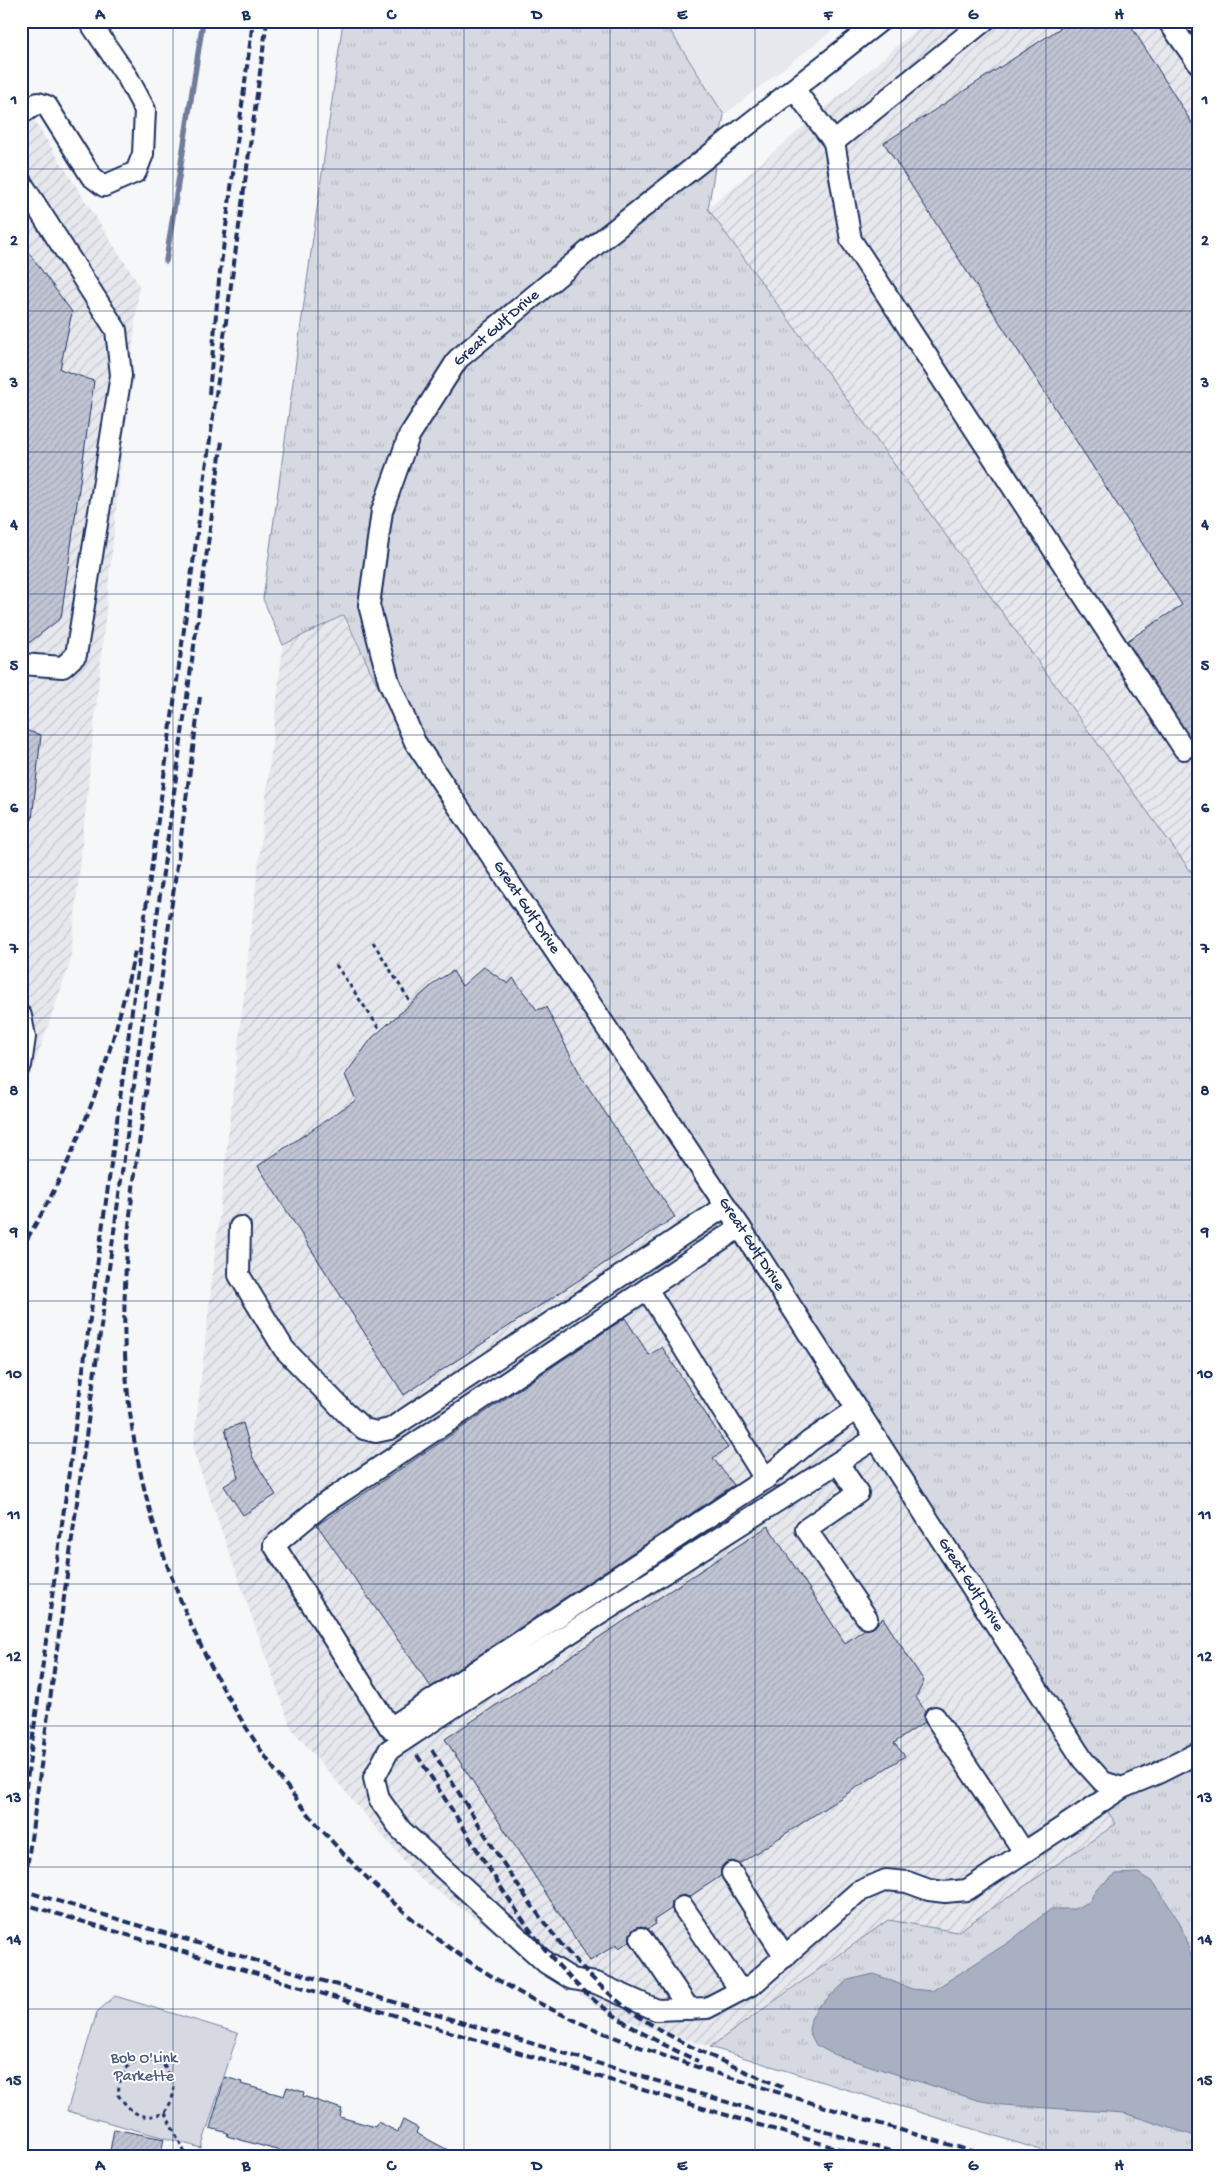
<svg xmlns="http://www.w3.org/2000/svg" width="1219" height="2178" font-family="'Gochi Hand',sans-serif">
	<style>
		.built { fill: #e6e8ee }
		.industrial { fill: url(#industrial-furrows) }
		.grass { fill: url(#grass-tufts); stroke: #7884a0 }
		.green { fill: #d6d9e2; stroke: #7884a0 }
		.water { fill: #a9b0c1; stroke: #707c99 }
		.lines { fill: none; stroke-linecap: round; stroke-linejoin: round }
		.stream { stroke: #707c99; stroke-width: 5.5 }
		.building { fill: url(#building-hatch); stroke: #1b2f5e }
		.minor-casing { stroke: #1b2f5e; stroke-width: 24 }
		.path { stroke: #1b2f5e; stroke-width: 3; stroke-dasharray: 4 4; stroke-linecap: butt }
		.minor { stroke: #fff; stroke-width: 20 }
		.rail { stroke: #1b2f5e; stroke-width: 4; stroke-dasharray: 8 4; stroke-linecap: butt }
		.grid { fill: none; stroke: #1b2f5e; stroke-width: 1; stroke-opacity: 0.55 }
		.labels { text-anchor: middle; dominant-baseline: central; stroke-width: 4; stroke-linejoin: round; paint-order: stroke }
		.street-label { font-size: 16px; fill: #1b2f5e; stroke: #fff }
		.park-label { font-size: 16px; fill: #4a5a7f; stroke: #fff }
		.neatline { fill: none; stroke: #1b2f5e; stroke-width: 2 }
		.grid-label { font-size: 16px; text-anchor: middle; font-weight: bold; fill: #1b2f5e }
	</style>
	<defs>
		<pattern id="industrial-furrows" width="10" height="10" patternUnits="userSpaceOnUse" patternTransform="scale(1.25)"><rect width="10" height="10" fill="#e6e8ee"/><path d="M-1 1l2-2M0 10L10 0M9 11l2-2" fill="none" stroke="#c5c7ce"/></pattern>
		<pattern id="grass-tufts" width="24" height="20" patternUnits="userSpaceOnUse" patternTransform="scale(1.25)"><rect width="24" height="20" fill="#d6d9e2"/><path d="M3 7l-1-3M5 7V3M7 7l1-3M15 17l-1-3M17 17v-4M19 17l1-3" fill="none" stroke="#b7bbc4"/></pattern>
		<pattern id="building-hatch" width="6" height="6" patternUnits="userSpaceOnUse" patternTransform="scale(1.25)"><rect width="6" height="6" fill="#c0c4d3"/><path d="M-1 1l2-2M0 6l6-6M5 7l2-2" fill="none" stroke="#a4a9b8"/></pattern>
	</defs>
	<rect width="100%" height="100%" fill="#f6f7f9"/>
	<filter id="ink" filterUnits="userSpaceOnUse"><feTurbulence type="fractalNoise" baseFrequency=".02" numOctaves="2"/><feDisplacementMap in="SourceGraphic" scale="10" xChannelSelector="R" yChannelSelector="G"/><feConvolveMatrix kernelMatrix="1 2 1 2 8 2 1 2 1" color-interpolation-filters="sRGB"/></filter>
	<g filter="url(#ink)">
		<!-- built -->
		<polygon class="built" points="664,21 844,21 724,115"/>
		<!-- industrial -->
		<g class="industrial">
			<polygon points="926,21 1198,21 1198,881 708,209"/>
			<polygon points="21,100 139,285 70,963 21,1103"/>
			<polygon points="343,615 403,739 820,1370 1116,1824 957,1932 888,1920 710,2047 609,2015 418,1877 291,1728 193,1450 283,645"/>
		</g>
		<!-- grass -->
		<polygon class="grass" points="343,21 664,21 724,115 708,209 1198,881 1198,2157 1063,2157 710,2047 888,1920 957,1932 1116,1824 820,1370 403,739 344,615 283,645 263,599"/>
		<!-- green -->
		<polygon class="green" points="115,1996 238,2033 201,2148 67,2111 97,2012"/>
		<!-- water -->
		<polygon class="water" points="1138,1873 1154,1883 1180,1923 1198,1976 1198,2137 1124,2113 1003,2105 977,2100 833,2054 816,2045 809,2031 811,2019 817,2008 848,1980 874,1974 912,1989 932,1991 1009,1942 1051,1909 1074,1909 1089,1902 1097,1888 1116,1874"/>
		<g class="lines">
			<!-- stream -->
			<polyline class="stream" points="166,261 203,21"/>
		</g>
		<!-- building -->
		<g class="building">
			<polygon points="1071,21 1128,21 1198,133 1198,750 1127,641 1182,605 884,143"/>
			<polygon points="21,242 72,312 60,369 94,381 61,618 21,649"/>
			<polygon points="21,729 41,735 32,820 21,819"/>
			<polygon points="484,967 508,984 513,978 537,1010 546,1007 582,1078 675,1217 404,1395 258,1166 356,1100 345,1075 372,1038 438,980 453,971 462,986"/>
			<polygon points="625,1318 649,1355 662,1347 728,1448 713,1458 734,1485 431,1687 317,1525"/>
			<polygon points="243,1423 253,1458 276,1495 243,1515 224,1486 238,1477 225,1429"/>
			<polygon points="768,1526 845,1643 865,1629 873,1628 883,1618 924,1681 916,1697 925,1711 925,1722 894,1743 905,1756 739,1864 732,1861 725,1863 721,1868 721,1876 689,1897 683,1895 676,1898 672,1902 671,1909 654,1920 656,1924 648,1929 641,1926 635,1928 630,1933 630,1941 619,1948 617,1944 590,1961 445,1739"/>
			<polygon points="225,2077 242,2082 241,2084 284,2096 287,2087 304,2092 303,2096 342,2109 340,2117 375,2127 378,2122 398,2132 403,2120 418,2128 416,2133 461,2157 301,2157 227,2136 228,2133 210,2128"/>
			<polygon points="114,2129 164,2139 160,2157 109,2157"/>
		</g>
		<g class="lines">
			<defs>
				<g id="minor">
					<path id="s1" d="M880,21L604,238L458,359L409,436L382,511L369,605L389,682L415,742L740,1227L1083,1760L1103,1782L1122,1788L1156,1774L1198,1753"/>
					<polyline points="1168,21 1198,63"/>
					<polyline points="1192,21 1198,23"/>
					<polyline points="794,89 834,142 984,21"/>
					<polyline points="21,114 38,103 47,106 91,176 104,186 136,172 143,154 145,110 128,78 89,21"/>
					<polyline points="834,142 851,240 1184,749"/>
					<polyline points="21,182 116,330 121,375 76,655 63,667 21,664"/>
					<polyline points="21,1016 25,1037 21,1065"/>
					<polyline points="240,1227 239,1275 284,1349 346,1413 364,1429 376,1432 390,1429 726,1206"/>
					<polyline points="740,1227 321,1506 274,1545 390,1728 765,1479 810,1441 857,1409"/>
					<polyline points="647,1289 765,1479"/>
					<polyline points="876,1438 451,1709 389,1750 374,1778 379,1799 401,1830 546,1963 572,1979 596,1983 657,2010 707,2008 753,1984 858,1892 886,1880 907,1882 929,1890 945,1892 967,1890 1122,1788"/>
					<polyline points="838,1463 858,1493 806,1529 867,1618"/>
					<polyline points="935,1717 1024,1852"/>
					<polyline points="732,1873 785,1957"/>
					<polyline points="683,1907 740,1990"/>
					<polyline points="641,1938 689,2009"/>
				</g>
			</defs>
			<!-- minor casing -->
			<use href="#minor" class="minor-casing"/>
			<!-- path -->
			<g class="path">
				<polyline points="373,942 409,1000"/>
				<polyline points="336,965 379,1028"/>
				<path d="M141,2058L163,2064C176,2085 178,2090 165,2113C140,2121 133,2114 118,2095C120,2074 123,2068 141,2058Z"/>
				<polyline points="165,2113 187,2157"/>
			</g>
			<!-- minor -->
			<use href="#minor" class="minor"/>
			<!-- rail -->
			<g class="rail">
				<polyline points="209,394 219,280 253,21"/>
				<path d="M200,697L133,1188C124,1265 120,1342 131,1420C164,1652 317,1882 524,1995C599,2036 679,2062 761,2087C837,2111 914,2134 991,2157"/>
				<path d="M21,1249C42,1214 62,1178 77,1140C103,1080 121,1015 135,951"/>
				<path d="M432,1750C453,1784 475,1818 496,1852C533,1909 569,1963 623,2005C671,2042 729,2064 784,2088"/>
				<path d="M417,1755C440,1791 463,1827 486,1864C517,1912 549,1963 594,2000C626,2026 661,2044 698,2061"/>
				<polyline points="21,1824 267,21"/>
				<polyline points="21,1890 910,2157"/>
				<polyline points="21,1903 866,2157"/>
				<polyline points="21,1912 222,441"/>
			</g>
		</g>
	</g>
	<!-- grid -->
	<path class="grid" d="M173,21V2157M318,21V2157M464,21V2157M610,21V2157M755,21V2157M901,21V2157M1046,21V2157M21,169H1198M21,311H1198M21,452H1198M21,594H1198M21,735H1198M21,877H1198M21,1018H1198M21,1160H1198M21,1301H1198M21,1443H1198M21,1584H1198M21,1726H1198M21,1867H1198M21,2009H1198"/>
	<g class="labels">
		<!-- street labels -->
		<g class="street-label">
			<text transform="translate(497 329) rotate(-41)">Great Gulf Drive</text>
			<text stroke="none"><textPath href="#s1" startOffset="1151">Great Gulf Drive</textPath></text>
			<text stroke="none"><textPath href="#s1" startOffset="1556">Great Gulf Drive</textPath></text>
			<text stroke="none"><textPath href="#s1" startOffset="1961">Great Gulf Drive</textPath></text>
		</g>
		<!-- park labels -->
		<g class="park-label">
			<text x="144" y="2059">Bob O'Link<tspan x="144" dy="18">Parkette</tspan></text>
		</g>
	</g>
	<!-- margin -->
	<rect width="1219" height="2178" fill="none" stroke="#fff" stroke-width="55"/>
	<rect x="28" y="28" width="1164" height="2122" class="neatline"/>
	<g class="grid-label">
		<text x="100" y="19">A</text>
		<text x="246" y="19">B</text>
		<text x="391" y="19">C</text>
		<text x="537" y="19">D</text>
		<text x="682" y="19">E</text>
		<text x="828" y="19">F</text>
		<text x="973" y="19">G</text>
		<text x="1119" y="19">H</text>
		<text x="14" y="104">1</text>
		<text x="1205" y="104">1</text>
		<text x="14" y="245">2</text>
		<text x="1205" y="245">2</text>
		<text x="14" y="387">3</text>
		<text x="1205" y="387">3</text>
		<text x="14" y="529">4</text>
		<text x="1205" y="529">4</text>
		<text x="14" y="670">5</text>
		<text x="1205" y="670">5</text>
		<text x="14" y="812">6</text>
		<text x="1205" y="812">6</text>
		<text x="14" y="953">7</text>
		<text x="1205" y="953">7</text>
		<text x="14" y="1095">8</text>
		<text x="1205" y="1095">8</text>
		<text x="14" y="1236">9</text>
		<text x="1205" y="1236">9</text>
		<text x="14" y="1378">10</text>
		<text x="1205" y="1378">10</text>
		<text x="14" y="1519">11</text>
		<text x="1205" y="1519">11</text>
		<text x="14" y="1661">12</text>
		<text x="1205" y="1661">12</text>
		<text x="14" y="1802">13</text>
		<text x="1205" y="1802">13</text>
		<text x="14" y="1944">14</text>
		<text x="1205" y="1944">14</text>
		<text x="14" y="2085">15</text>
		<text x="1205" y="2085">15</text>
		<text x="100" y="2170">A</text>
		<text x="246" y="2170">B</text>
		<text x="391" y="2170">C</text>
		<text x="537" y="2170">D</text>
		<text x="682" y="2170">E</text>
		<text x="828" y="2170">F</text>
		<text x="973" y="2170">G</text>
		<text x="1119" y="2170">H</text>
	</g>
</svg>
